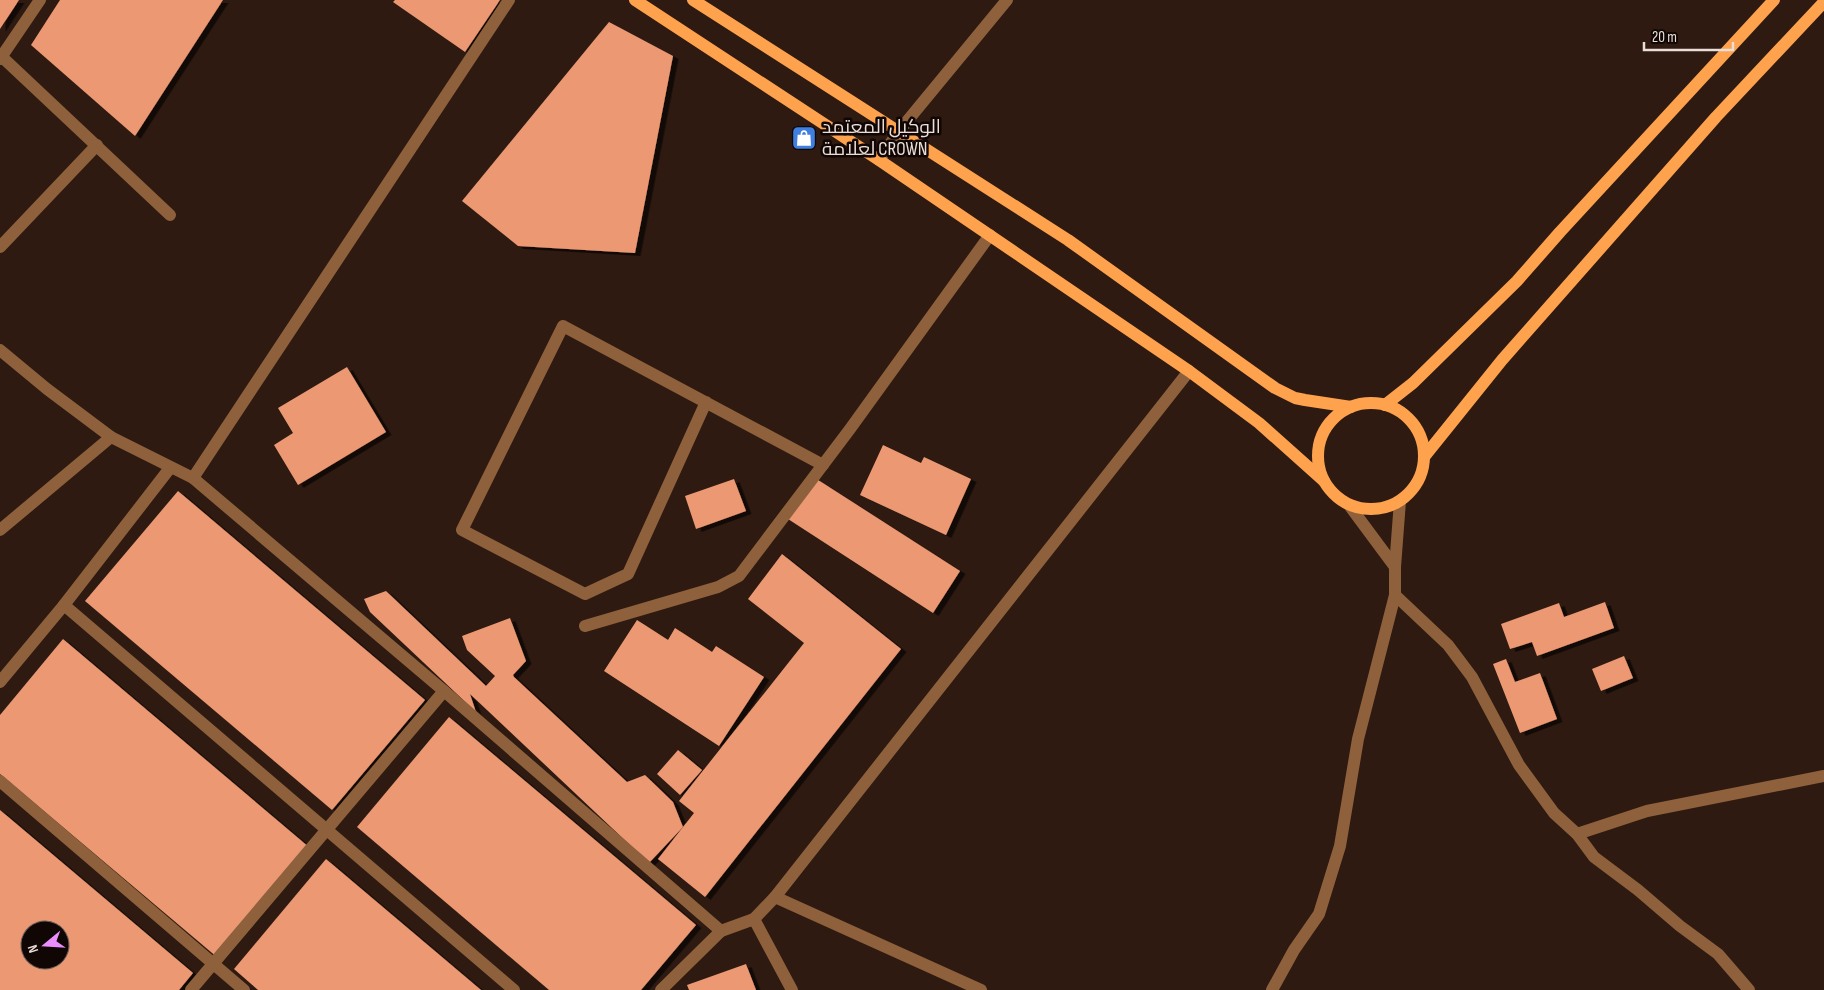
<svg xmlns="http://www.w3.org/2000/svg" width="1824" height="990" font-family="'Sofia Sans Condensed',Cairo,sans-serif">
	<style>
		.building { fill: #eb9873; fill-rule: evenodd; filter: url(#shadow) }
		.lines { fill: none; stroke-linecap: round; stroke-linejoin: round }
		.minor { stroke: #8e613c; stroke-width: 12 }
		.major { stroke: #fea24e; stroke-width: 12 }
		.labels { text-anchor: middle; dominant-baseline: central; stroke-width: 5; stroke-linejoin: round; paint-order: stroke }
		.poi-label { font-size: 19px; fill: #ebddd7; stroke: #100705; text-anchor: start }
	</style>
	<defs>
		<filter id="shadow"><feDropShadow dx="5.5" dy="3" stdDeviation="0" flood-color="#0009"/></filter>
	</defs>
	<rect width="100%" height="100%" fill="#2e1a11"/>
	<!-- building -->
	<g class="building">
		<polygon points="0,0 19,0 0,29"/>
		<polygon points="60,0 223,0 135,136 31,45"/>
		<polygon points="395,0 500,0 465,52 393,2"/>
		<polygon points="609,22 673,56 635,253 518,246 462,201"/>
		<polygon points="347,367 386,432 298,485 274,445 293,433 278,408"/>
		<polygon points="883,445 921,463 924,457 971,479 946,535 860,495"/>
		<polygon points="815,478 960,571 933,613 788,519"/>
		<polygon points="734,479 746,511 696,529 685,496"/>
		<polygon points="178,491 425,700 332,810 85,601"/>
		<polygon points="782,554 901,649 705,897 658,859 694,813 679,801 804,643 748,599"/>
		<polygon points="386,591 486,686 495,676 467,650 462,636 510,618 526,661 513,675 514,677 627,782 645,775 673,802 683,827 649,863 470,694 476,712 370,612 364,599"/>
		<polygon points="1605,602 1614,628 1537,656 1532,642 1510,649 1501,624 1559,603 1564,617"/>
		<polygon points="637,620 668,640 675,628 712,652 716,646 764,677 719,746 604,671"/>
		<polygon points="63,639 310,848 218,958 0,774 0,715"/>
		<polygon points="1624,656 1633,678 1601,691 1592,669"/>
		<polygon points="1506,659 1515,682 1540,673 1557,719 1520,733 1493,664"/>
		<polygon points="449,717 696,925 641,990 549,990 357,827"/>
		<polygon points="678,750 702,770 680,795 657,774"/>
		<path d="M0,810L193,973L179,990H0ZM30,930H60V960H30Z"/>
		<polygon points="326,859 481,990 258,990 234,969"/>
		<polygon points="746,964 756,990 689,990 687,985"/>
	</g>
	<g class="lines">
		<!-- minor -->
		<g class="minor">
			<polyline points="0,55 170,215"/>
			<polyline points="0,59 40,0"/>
			<polyline points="879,160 899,131 1007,0"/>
			<polyline points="0,247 97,145"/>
			<polyline points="0,350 47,389 111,437 193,478 444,691 721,931"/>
			<polyline points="706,402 628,574 585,594 462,530 563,326 823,465"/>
			<polyline points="193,478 509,0"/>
			<polyline points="1349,505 1395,567"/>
			<polyline points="0,530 111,437"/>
			<polyline points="1395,595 1448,645 1472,677 1519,765 1554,813 1577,834 1594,857 1638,890 1680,926 1718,954 1749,990"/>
			<polyline points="64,605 514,990"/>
			<polyline points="585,626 718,587 739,576 850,429 990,235"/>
			<polyline points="0,682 64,605 170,468"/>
			<polyline points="0,781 244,990"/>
			<polyline points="1577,834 1647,811 1824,776"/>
			<polyline points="775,897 981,990"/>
			<polyline points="754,919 775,897 1189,371"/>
			<polyline points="191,990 444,691"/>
			<polyline points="661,990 721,931 754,919 792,990"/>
			<polyline points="1272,990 1294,950 1319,914 1340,846 1358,739 1395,595 1395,567 1400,501"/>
		</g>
		<!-- major -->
		<g class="major">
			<polyline points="635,0 879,160 1189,371 1259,423 1324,481"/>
			<polyline points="693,0 1068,240 1275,388 1295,398 1305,400 1351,407"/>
			<circle cx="1371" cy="456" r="53"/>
			<polyline points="1385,405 1413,383 1517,281 1560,232 1774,0"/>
			<polyline points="1424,457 1502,360 1716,117 1824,2"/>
		</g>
	</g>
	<!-- icons -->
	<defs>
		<symbol id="shop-square" viewBox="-11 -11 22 22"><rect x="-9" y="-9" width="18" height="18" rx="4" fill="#3f7fe0" stroke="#100705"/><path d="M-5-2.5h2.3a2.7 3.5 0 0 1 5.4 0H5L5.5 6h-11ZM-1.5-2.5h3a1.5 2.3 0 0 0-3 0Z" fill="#fff"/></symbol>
	</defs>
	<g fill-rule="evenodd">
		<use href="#shop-square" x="790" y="124" width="28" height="28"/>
	</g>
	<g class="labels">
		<!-- poi labels -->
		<g class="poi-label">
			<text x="822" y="127">الوكيل المعتمد<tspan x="822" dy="22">لعلامة CROWN</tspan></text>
		</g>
	</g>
	<!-- north arrow -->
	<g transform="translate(45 945) rotate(252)"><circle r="24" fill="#100705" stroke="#685d59"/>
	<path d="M0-4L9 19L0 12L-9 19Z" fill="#eb8dfc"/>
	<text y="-8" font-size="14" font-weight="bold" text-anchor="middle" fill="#ebddd7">N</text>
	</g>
	<!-- scale -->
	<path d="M1644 42v8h89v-8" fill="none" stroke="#ebddd7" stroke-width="2.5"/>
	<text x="1652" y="42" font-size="15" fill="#ebddd7" stroke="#100705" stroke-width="4" paint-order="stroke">20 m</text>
</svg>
